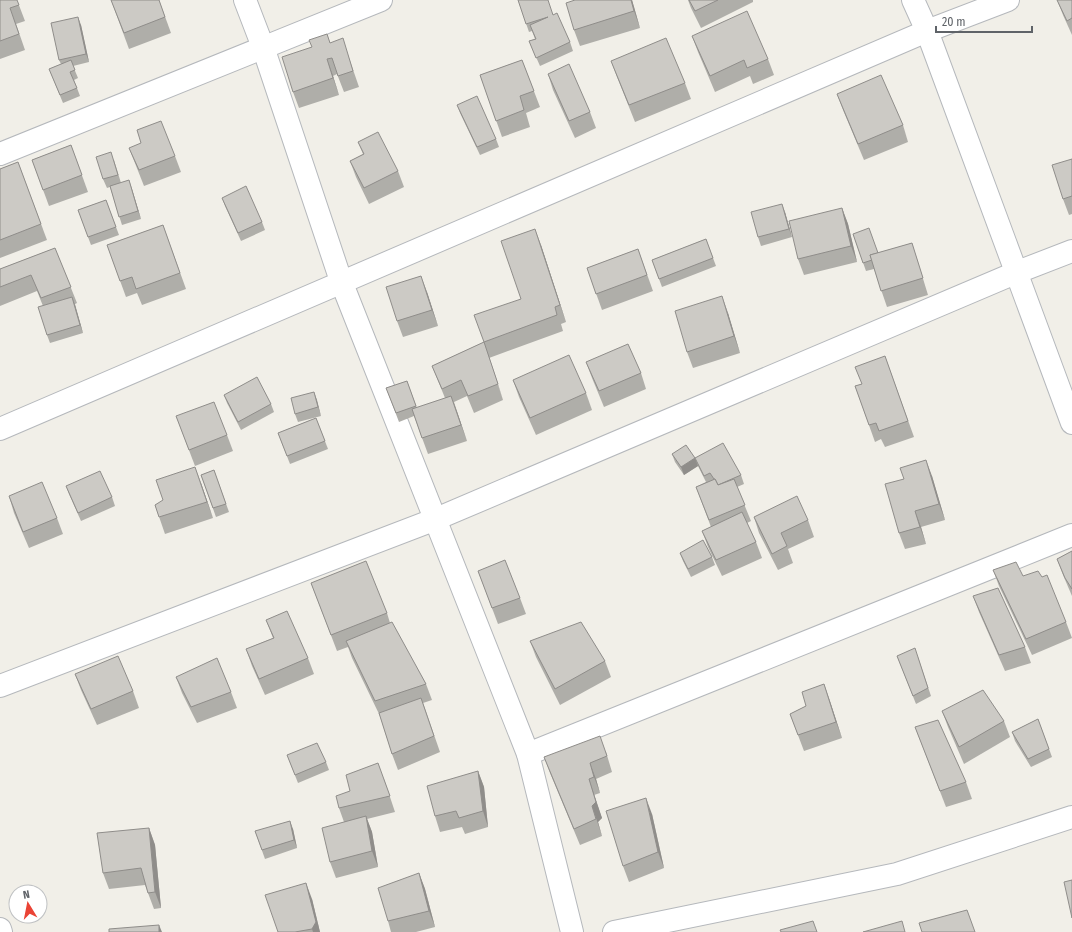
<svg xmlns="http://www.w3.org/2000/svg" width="1072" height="932" font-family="'Fira Sans Condensed',sans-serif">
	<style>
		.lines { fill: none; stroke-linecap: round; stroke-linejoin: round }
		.minor-casing { stroke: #b5b8bc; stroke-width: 24 }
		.minor { stroke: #fff; stroke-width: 22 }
		.wall { fill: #afaea9 }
		.shaded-wall { fill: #8f8d8a }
		.building { fill: #cccac5; stroke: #8f8d8a }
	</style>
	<rect width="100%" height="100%" fill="#f1efe8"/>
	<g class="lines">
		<defs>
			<g id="minor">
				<polyline points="245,0 263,47 341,281 528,754 572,932"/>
				<polyline points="913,0 927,31 1072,423"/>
				<polyline points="0,154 381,0"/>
				<polyline points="0,429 927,31 1008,0"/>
				<polyline points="0,686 436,519 1015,273 1072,251"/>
				<polyline points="528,754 1072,535"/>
				<polyline points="0,929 1,932"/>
				<polyline points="614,932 897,874 1072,817"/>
			</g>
		</defs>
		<!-- minor casing -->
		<use href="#minor" class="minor-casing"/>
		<!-- minor -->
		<use href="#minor" class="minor"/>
	</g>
	<!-- wall -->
	<g class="wall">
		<polygon points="0,0 17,0 25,21 16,24 25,50 0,59"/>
		<polygon points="111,0 159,0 171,33 129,49"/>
		<polygon points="518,0 553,15 570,42 573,51 540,66 529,41 535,39 532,31 529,32"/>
		<polygon points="632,0 640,28 580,46 574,30"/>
		<polygon points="688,0 753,0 753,2 701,28 691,8"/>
		<polygon points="1057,0 1072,0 1072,35 1063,15"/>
		<polygon points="81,25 89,62 73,66 78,78 74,80 80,96 63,103 49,69 61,64 59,60"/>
		<polygon points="327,34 330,43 348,55 359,87 344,92 337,74 333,76 339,95 299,108 293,92 312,47"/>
		<polygon points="692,36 768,59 774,75 753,84 750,76 715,92 698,52"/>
		<polygon points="522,60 540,107 526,113 530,127 502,137 480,75"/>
		<polygon points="611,61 685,83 691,99 635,122 617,77"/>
		<polygon points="548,74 590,112 596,128 575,138 553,90"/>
		<polygon points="837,94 903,125 908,142 864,160 843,110"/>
		<polygon points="457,105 496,139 499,147 480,155 460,113"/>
		<polygon points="358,142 398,171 404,187 369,204 356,177 350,161 363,154"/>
		<polygon points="71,145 88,192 49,206 32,160"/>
		<polygon points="129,148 175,156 181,172 144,186"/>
		<polygon points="1072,159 1072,214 1069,215 1063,199"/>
		<polygon points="114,160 121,183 129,180 141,219 122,225 110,187 107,188 103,179"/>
		<polygon points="18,162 47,240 0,258 0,169"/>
		<polygon points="222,198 262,222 265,230 241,241 225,206"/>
		<polygon points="106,200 119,235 91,245 78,210"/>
		<polygon points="842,208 848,224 857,262 804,275 798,259"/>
		<polygon points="785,212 792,237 761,246 758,237"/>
		<polygon points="163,225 186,289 142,305 137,293 126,297 107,245"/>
		<polygon points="853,234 878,253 912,243 917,259 928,295 887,307 874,269 866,271"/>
		<polygon points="706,239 716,266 662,287 652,260"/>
		<polygon points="541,245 566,322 561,324 563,331 489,358 503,400 474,413 467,396 454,402 467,441 428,454 414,416 399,422 386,388 407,381 417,408 445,398 432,366 484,342 521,299"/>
		<polygon points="55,248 77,303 75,304 83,333 50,343 47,335 43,306 37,291 0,306 0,269"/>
		<polygon points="638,249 653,291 602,310 587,268"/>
		<polygon points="427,292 438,326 403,337 397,321"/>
		<polygon points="728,313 740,353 693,368 687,352"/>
		<polygon points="885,356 914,437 885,447 881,439 875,442 855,386 862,384"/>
		<polygon points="586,362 641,373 646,389 604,407 592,378"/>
		<polygon points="513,380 586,393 592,410 536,435 519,397"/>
		<polygon points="314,392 321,416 298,422 295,414"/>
		<polygon points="224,395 271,404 274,412 241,430 227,403"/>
		<polygon points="176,416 227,435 233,451 195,466"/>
		<polygon points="316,418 328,449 290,464 278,433"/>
		<polygon points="672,454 695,458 741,475 744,484 737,487 751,521 747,523 756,542 762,558 722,576 708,547 702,531 711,527 696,487 706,482 698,466 684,475 675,462"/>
		<polygon points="214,470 229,512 216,517 201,475"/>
		<polygon points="932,476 945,520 921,527 926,544 905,549 899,533"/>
		<polygon points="201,483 213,518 165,534 155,505"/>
		<polygon points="66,486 112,497 115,506 81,521 69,494"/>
		<polygon points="9,496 57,518 63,534 29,548 14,513"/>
		<polygon points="754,517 808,520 814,537 788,549 793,563 778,570 759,533"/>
		<polygon points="1072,551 1072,596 1063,575 1057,559"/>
		<polygon points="680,553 712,557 715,565 691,577 683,561"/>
		<polygon points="993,570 1023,576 1066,622 1072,638 1032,655 999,586"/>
		<polygon points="478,571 520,598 526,614 498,624"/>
		<polygon points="311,583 387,613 390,623 426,684 432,700 423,703 440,752 398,770 392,754 380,716 352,658 348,647 337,651"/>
		<polygon points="973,596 1025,647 1031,663 1005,671 979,612"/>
		<polygon points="266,620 308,658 314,674 265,695 252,666 246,649 273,638"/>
		<polygon points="530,641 605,661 611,677 560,705 536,657"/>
		<polygon points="897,656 918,657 931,696 916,704"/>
		<polygon points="75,674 133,691 139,708 97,725 81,690"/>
		<polygon points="176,677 231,692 237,708 197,723 182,693"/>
		<polygon points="824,684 842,738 804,751 790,714 806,706"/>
		<polygon points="942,711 1004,721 1010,737 964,764 948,727"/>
		<polygon points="1038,719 1052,757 1031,767 1015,741 1012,732"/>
		<polygon points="915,727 966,782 972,799 946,807"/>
		<polygon points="606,752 612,772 596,779 600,793 594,795 602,818 598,822 602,836 580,845 550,773 544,757"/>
		<polygon points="287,755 326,762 329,770 298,783"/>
		<polygon points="478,771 484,787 488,827 465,834 462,827 440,832 435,816"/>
		<polygon points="384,779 395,812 367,819 372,832 378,867 336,878 330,862 344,822 339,808"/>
		<polygon points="652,814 664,868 629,882 623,866"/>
		<polygon points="149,828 155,845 161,908 154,909 145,885 109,889 103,873"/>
		<polygon points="293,829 297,848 265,859 255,831"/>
		<polygon points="419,873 425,889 435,927 416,932 391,932 388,921"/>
		<polygon points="312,899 320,932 278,932"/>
	</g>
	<!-- shaded-wall -->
	<g class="shaded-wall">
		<polygon points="631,0 632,0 640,28 634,11"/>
		<polygon points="78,17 81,25 89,62 86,54"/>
		<polygon points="327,59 333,76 339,95 333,78"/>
		<polygon points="129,180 132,189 141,219 138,211"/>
		<polygon points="782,204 785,212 792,237 789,229"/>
		<polygon points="842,208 848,224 857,262 851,246"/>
		<polygon points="535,229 541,245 566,322 560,305"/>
		<polygon points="421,276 427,292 438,326 432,310"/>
		<polygon points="722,296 728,313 740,353 734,336"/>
		<polygon points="72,297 75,305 83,333 80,325"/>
		<polygon points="484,342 489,358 503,400 498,384"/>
		<polygon points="314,392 317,400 321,416 318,407"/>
		<polygon points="451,396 457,412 467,441 461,425"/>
		<polygon points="695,458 698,466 684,475 681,467"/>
		<polygon points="926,460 932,476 945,520 939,504"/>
		<polygon points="195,467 201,483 213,518 207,502"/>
		<polygon points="915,511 921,527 926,544 920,527"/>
		<polygon points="824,684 830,701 842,738 836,722"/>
		<polygon points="590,763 596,779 600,793 594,777"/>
		<polygon points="478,771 484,787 488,827 483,811"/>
		<polygon points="589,779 602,818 598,822 602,836 592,806"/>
		<polygon points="646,798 652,814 664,868 658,852"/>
		<polygon points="366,816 372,832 378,867 372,851"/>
		<polygon points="290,821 293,829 297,848 294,840"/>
		<polygon points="149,828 155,845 161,908 155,892"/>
		<polygon points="419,873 425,889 435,927 429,911"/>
		<polygon points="306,883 312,899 320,932 313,932 312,929"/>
		<polygon points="159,925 162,932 159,932"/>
	</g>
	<!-- building -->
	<g class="building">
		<polygon points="0,0 17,0 19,5 10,8 19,34 0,41"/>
		<polygon points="111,0 159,0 165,17 124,33"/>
		<polygon points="518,0 548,0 553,15 557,13 570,42 536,58 529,41 536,39 530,25 548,17 526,24"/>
		<polygon points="575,0 631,0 634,11 574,30 566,3"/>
		<polygon points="689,0 718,0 695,11"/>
		<polygon points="1057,0 1072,0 1072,18 1067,21"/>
		<polygon points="747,11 768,59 747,68 744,60 710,76 692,36"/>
		<polygon points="78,17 86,54 59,60 51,23"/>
		<polygon points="327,34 330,43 343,38 353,71 338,76 332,58 327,59 333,78 293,92 282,57 312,47 309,40"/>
		<polygon points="666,38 685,83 629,105 611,61"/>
		<polygon points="71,60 75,70 70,72 77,88 60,95 49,69"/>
		<polygon points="522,60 534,91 520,96 524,110 496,121 480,75"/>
		<polygon points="569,64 590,112 569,121 548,74"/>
		<polygon points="881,75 903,125 858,144 837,94"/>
		<polygon points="477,96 496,139 477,147 457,105"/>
		<polygon points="161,121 175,156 139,170 129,148 141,143 137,130"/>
		<polygon points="378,132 398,171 364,188 350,161 364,154 358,142"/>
		<polygon points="71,145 82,175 43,190 32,160"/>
		<polygon points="111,152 118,175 103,179 96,157"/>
		<polygon points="1072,159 1072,196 1063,199 1052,165"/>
		<polygon points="18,162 41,224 0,240 0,169"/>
		<polygon points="129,180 138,211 119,217 110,186"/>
		<polygon points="246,186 262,222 238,233 222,198"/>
		<polygon points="106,200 116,227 88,237 78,210"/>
		<polygon points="782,204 789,229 758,237 751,212"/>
		<polygon points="842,208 851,246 798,259 789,221"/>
		<polygon points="163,225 180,273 136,289 132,277 120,281 107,245"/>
		<polygon points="869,228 878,253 870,255 872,260 863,263 853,234"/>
		<polygon points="535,229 560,305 555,307 557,315 484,342 498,384 468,396 461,380 442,389 432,366 484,342 474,315 521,299 501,241"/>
		<polygon points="706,239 713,258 659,279 652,260"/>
		<polygon points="912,243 923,278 881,291 870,255"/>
		<polygon points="55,248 71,287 41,298 31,275 0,287 0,269"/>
		<polygon points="638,249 647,275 596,294 587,268"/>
		<polygon points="421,276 432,310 397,321 386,287"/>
		<polygon points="722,296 734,336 687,352 675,311"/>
		<polygon points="72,297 80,325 47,335 38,307"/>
		<polygon points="628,344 641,373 599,391 586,362"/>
		<polygon points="569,355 586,393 530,418 513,380"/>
		<polygon points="885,356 908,421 879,431 876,423 869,425 855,386 862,384 855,367"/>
		<polygon points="257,377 271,404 238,422 224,395"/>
		<polygon points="407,381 416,406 396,413 386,388"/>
		<polygon points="314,392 318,407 295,414 291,398"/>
		<polygon points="451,396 461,425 422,438 412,409"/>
		<polygon points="214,402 227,435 189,450 176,416"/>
		<polygon points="316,418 325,441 287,456 278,433"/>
		<polygon points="723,443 741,475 718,485 715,479 714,479 710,473 704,476 695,458"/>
		<polygon points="686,445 695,458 681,467 672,454"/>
		<polygon points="926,460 939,504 915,511 920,527 899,533 885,484 904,479 900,468"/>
		<polygon points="195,467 207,502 159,517 155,505 163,500 156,480"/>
		<polygon points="214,470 226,504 213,508 201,475"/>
		<polygon points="100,471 112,497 78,513 66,486"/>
		<polygon points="715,479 718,485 734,479 745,505 709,520 696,487"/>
		<polygon points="42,482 57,518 23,532 9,496"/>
		<polygon points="797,496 808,520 781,533 787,546 772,554 754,517"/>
		<polygon points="742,512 756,542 716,560 702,531"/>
		<polygon points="703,540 712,557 688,569 680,553"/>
		<polygon points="1072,551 1072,589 1065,578 1057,559"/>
		<polygon points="505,560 520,598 492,608 478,571"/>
		<polygon points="366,561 387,613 331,635 311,583"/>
		<polygon points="1016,562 1023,576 1038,571 1042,577 1047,575 1066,622 1026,639 993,570"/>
		<polygon points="998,588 1025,647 999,655 973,596"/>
		<polygon points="287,611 308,658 259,679 246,649 274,638 266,620"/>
		<polygon points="392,622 426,684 375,701 346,641"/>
		<polygon points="581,622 605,661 555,689 530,641"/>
		<polygon points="915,648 928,688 913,696 897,656"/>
		<polygon points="118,656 133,691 91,709 75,674"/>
		<polygon points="217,658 231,692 191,707 176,677"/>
		<polygon points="824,684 836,722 798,735 790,714 806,706 802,692"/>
		<polygon points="983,690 1004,721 959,747 942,711"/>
		<polygon points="421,698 434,736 392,754 379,713"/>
		<polygon points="1038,719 1049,749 1028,759 1012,732"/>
		<polygon points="938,720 966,782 940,791 915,727"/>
		<polygon points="600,736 607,756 590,763 594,777 589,779 596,802 592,806 596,819 574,829 544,757"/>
		<polygon points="317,743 326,762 295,775 287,755"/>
		<polygon points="378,763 390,796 339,808 336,796 350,791 346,775"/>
		<polygon points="478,771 483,811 459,818 456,811 435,816 427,786"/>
		<polygon points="646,798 658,852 623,866 606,811"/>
		<polygon points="366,816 372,851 330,862 322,828"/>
		<polygon points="290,821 294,840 262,850 255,831"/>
		<polygon points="149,828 155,892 148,893 141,868 103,873 97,833"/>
		<polygon points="419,873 429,911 388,921 378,888"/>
		<polygon points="1072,880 1072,918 1064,882"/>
		<polygon points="306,883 316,922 312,929 295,932 278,932 265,895"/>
		<polygon points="967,910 975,932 922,932 919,923"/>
		<polygon points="813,921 817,932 781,932 780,930"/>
		<polygon points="902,921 905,932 863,932"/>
		<polygon points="159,925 159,932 109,932 109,929"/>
	</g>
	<!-- north arrow -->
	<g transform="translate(28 904) rotate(350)"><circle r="19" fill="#ffffff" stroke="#bfc1c3"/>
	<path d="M0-3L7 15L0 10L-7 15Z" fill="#ea4335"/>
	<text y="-6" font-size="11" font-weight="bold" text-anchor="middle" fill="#5f6368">N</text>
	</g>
	<!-- scale -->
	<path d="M936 26v6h96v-6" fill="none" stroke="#5f6368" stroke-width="2"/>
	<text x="942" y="26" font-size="12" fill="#5f6368" stroke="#ffffff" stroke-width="3" paint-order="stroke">20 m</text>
</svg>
